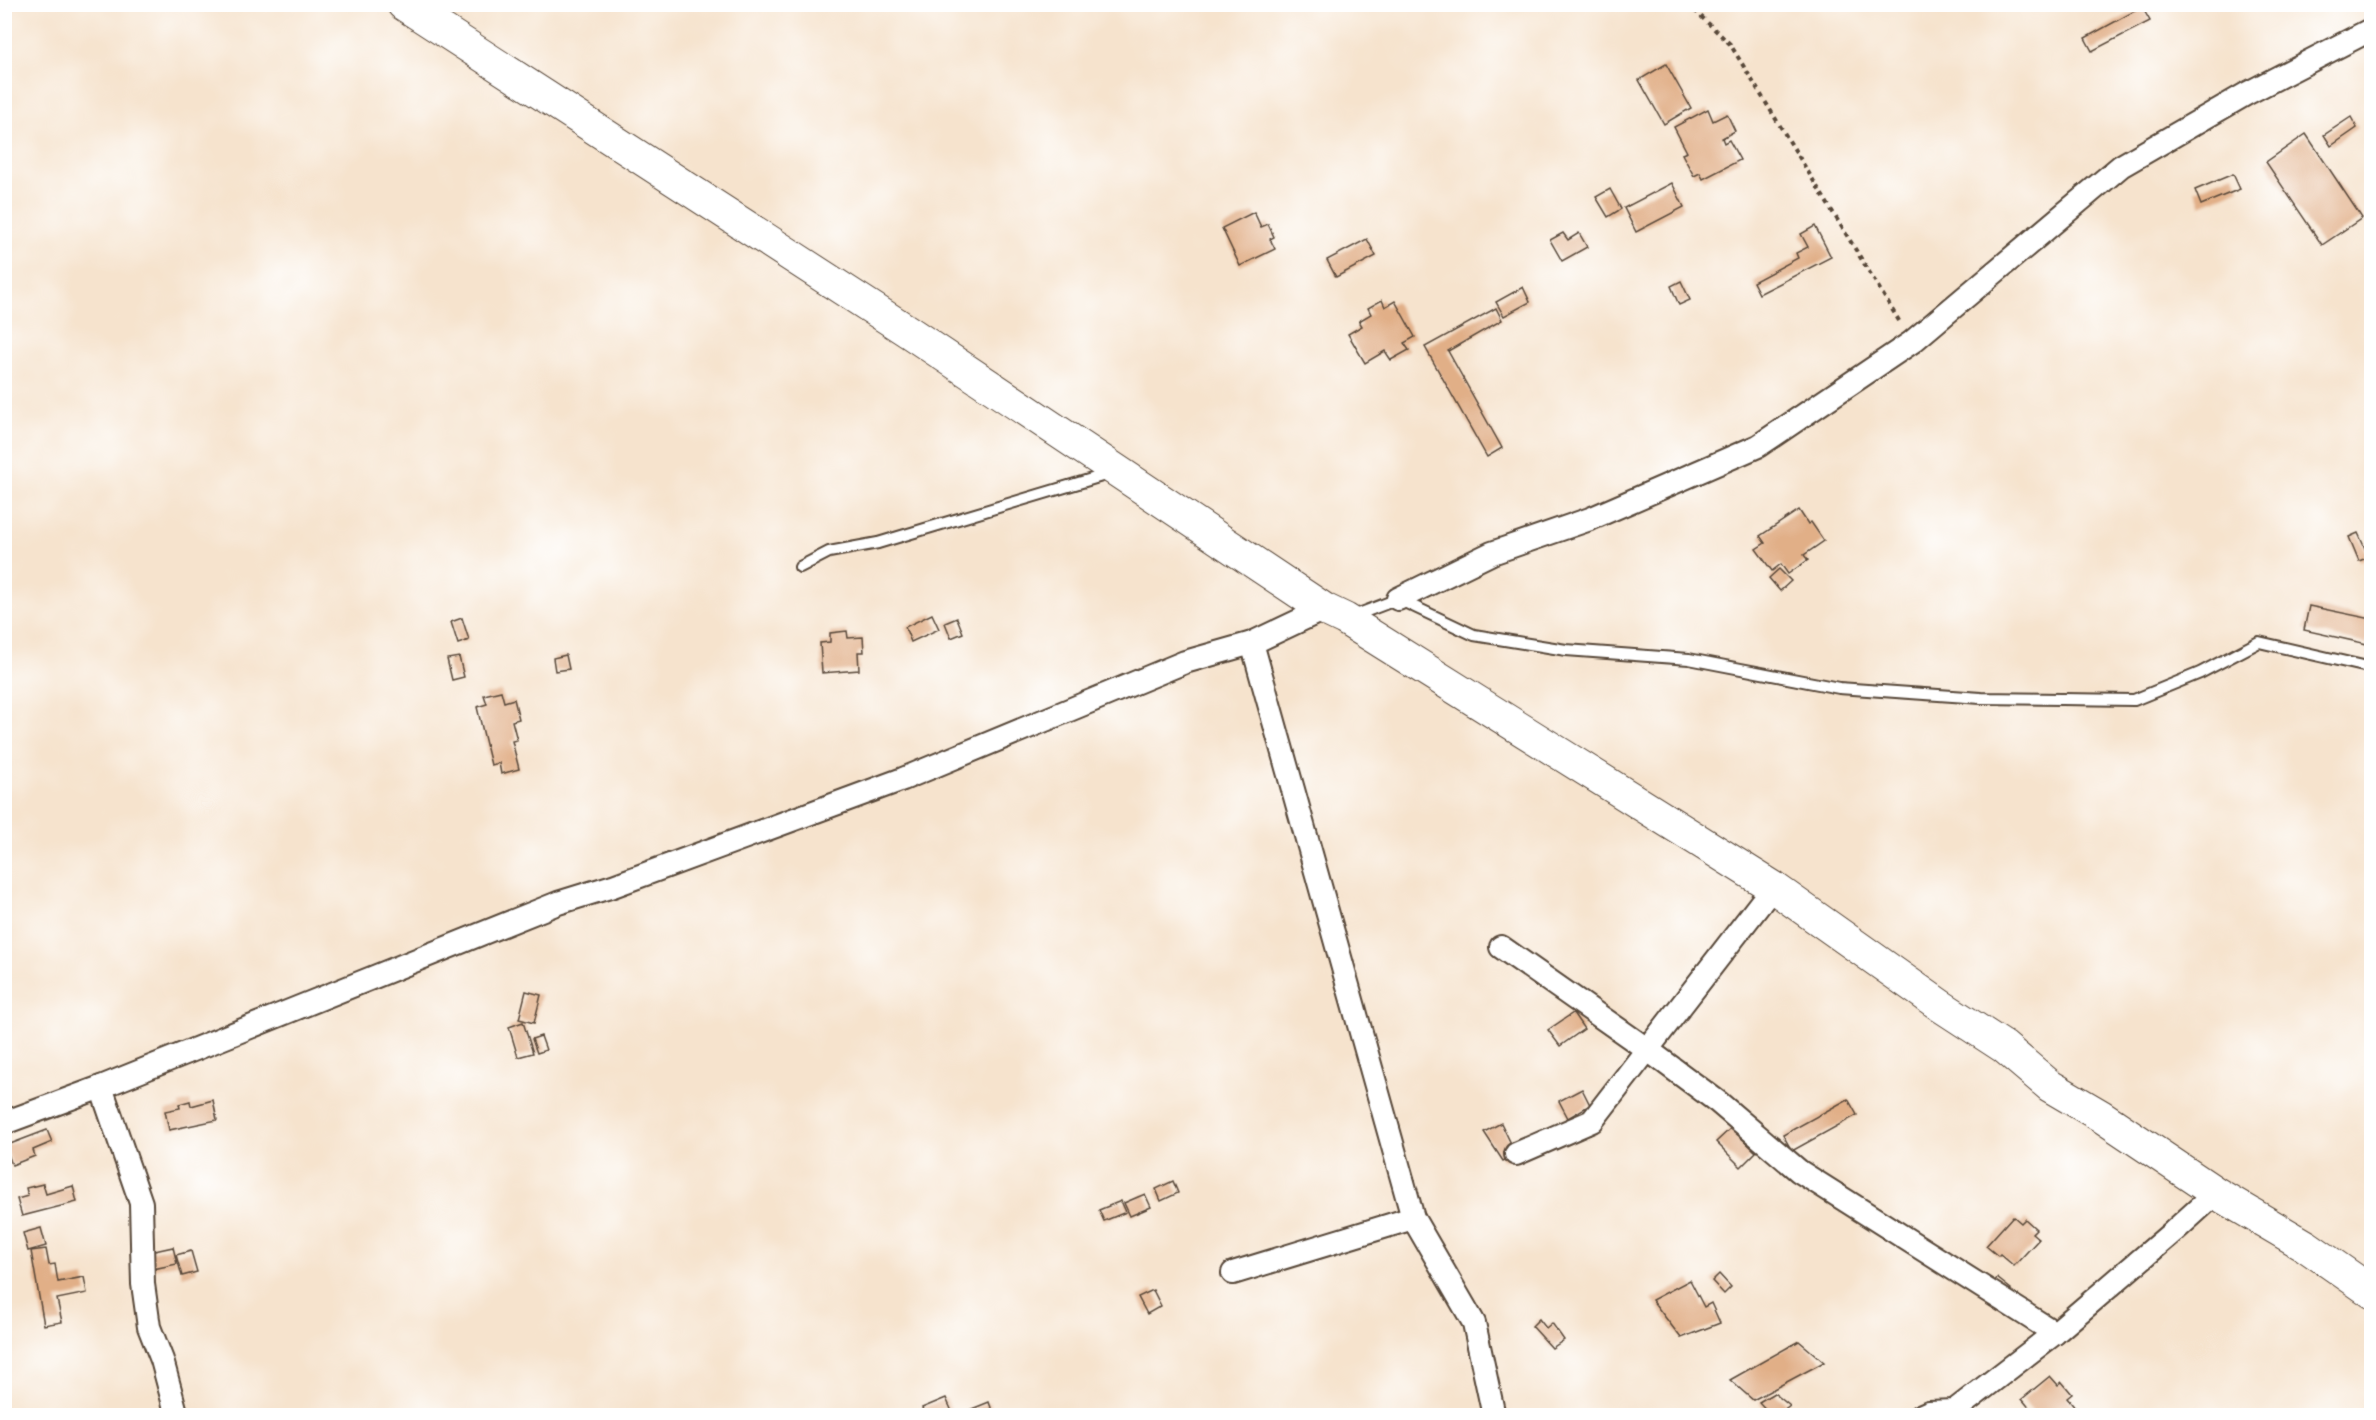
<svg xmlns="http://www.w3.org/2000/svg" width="2376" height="1420" font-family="'EB Garamond',serif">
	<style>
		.building { fill: #e1af87 }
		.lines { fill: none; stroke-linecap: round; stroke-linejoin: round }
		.lane-casing { stroke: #574638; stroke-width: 14 }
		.street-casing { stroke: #574638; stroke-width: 26 }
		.secondary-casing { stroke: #574638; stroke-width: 34 }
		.path { stroke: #574638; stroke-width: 4; stroke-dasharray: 4.5 4.5; stroke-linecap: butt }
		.lane { stroke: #fff; stroke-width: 10 }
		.street { stroke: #fff; stroke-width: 22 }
		.secondary { stroke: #fff; stroke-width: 32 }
	</style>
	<rect width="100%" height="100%" fill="#fff"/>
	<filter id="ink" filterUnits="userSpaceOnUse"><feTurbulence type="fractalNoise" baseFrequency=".0167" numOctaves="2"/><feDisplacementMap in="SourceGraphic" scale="12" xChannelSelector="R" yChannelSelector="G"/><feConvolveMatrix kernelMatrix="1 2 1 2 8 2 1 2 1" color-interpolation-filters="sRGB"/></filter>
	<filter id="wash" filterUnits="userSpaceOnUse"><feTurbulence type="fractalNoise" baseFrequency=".008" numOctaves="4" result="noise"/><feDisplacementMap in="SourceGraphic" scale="24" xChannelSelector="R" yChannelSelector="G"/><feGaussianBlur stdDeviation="1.35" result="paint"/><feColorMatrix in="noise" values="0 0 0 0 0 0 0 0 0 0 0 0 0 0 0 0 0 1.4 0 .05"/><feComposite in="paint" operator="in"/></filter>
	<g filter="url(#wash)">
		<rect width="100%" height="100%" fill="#f6e3cd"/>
		<g id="blocks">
			<!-- building -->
			<g class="building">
				<polygon points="2142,7 2150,21 2092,51 2085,38"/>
				<polygon points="1666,64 1691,108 1664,124 1639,80"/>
				<polygon points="1708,109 1713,121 1727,114 1735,131 1722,138 1724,143 1729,140 1740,160 1703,179 1700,173 1694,176 1682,154 1687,152 1674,127"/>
				<polygon points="2351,117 2357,128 2331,146 2324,135"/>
				<polygon points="2306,134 2362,218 2322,245 2266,162"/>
				<polygon points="2233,174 2240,189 2201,205 2195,190"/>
				<polygon points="1672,183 1684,207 1636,232 1624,208"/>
				<polygon points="1610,189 1621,209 1608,217 1596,197"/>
				<polygon points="1254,212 1261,227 1268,224 1274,237 1270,239 1275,249 1240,266 1222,228"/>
				<polygon points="1815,226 1831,257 1759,294 1753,282 1798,258 1796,253 1808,247 1801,234"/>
				<polygon points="1563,233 1568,240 1579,233 1587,247 1562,261 1550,240"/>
				<polygon points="1367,239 1376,256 1336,277 1327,260"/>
				<polygon points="1681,281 1690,300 1679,305 1671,286"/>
				<polygon points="1523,287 1530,302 1504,316 1496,302"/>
				<polygon points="1382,300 1385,307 1395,301 1415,337 1404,343 1409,350 1391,360 1385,351 1365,363 1348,334 1362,326 1359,321 1371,314 1368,308"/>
				<polygon points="1496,308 1502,320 1448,351 1502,448 1487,457 1425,347"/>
				<polygon points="1799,510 1808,524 1811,522 1824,541 1804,555 1808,560 1788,574 1781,564 1772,571 1756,549 1765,543 1760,536"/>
				<polygon points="2358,533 2369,557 2359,561 2349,537"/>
				<polygon points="1779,569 1791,581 1780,591 1769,578"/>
				<polygon points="2309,606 2372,619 2367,644 2304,630"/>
				<polygon points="932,614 939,629 911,642 905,627"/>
				<polygon points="462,618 469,640 458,644 451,622"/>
				<polygon points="957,618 963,633 951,638 945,623"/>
				<polygon points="847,631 848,638 863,637 864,652 858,652 859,670 822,673 820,643 830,642 830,633"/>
				<polygon points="566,655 569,669 555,671 553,658"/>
				<polygon points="459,657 464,677 452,680 447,659"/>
				<polygon points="501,691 504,702 514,699 519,719 512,721 517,740 512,741 519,769 501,774 499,763 491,765 477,707 487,704 484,695"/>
				<polygon points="526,991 541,995 534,1023 519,1019"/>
				<polygon points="1573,1013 1584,1029 1560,1046 1548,1030"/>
				<polygon points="523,1022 533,1053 518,1057 509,1027"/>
				<polygon points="541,1036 546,1050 537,1053 532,1039"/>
				<polygon points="1582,1089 1590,1105 1568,1118 1559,1101"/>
				<polygon points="1848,1099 1857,1115 1792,1151 1783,1135"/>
				<polygon points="213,1100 217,1120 169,1130 165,1111 180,1108 179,1104 190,1101 191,1106"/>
				<polygon points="1501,1123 1516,1154 1503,1161 1484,1132"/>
				<polygon points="1731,1128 1756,1152 1741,1167 1716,1142"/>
				<polygon points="47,1130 52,1142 33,1150 35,1156 12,1165 5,1146"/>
				<polygon points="1173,1181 1178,1193 1161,1201 1156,1189"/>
				<polygon points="43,1184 46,1194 73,1186 77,1202 22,1216 17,1199 28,1196 26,1188"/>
				<polygon points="1145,1194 1151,1207 1130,1216 1124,1203"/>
				<polygon points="1121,1201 1126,1212 1104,1221 1099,1210"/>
				<polygon points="2013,1216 2021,1223 2025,1219 2036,1229 2032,1233 2039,1239 2014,1266 2000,1254 1998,1256 1986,1246"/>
				<polygon points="41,1228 46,1246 28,1251 23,1233"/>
				<polygon points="173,1247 177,1264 153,1269 150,1252"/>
				<polygon points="46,1249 49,1265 55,1264 58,1282 84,1277 87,1293 57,1299 62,1322 44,1325 31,1251"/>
				<polygon points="191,1251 197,1272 182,1276 176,1255"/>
				<polygon points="1719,1274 1731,1287 1724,1294 1712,1281"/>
				<polygon points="1997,1278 2011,1289 2005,1296 1992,1285"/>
				<polygon points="1690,1280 1704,1307 1711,1303 1720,1323 1681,1338 1652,1300"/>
				<polygon points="1153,1290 1161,1306 1147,1314 1138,1297"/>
				<polygon points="1539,1319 1546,1328 1552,1323 1564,1340 1552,1348 1532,1326"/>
				<polygon points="1799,1341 1824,1362 1753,1400 1730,1380"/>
				<polygon points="2050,1376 2058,1385 2062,1382 2072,1394 2067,1398 2076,1409 2068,1416 2036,1416 2022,1399"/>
				<polygon points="1774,1393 1790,1406 1776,1416 1772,1416 1759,1402"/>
				<polygon points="946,1398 954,1416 925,1416 922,1408"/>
				<polygon points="989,1402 994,1416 969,1416 967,1411"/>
			</g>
		</g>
	</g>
	<g filter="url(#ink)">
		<use href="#blocks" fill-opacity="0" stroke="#574638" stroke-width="1.5"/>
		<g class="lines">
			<defs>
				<g id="lane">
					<polyline points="800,567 829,552 878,543 1112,473"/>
					<polyline points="1351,617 1398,599 1474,635 1566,650 1689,659 1839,688 1981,698 2134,700 2200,673 2259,642 2372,668"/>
				</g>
				<g id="street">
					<polyline points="1398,599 1492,553 1590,519 1758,446 1912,342 2121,166 2246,94 2372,29"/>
					<polyline points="1252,643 1413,1218 1474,1323 1494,1416"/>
					<polyline points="1501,947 1648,1050 1718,1102 1799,1171 2055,1333"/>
					<polyline points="101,1087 141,1203 143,1284 149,1327 162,1360 177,1416"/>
					<polyline points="4,1123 101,1087 558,903 613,886 903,779 1185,662 1252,643 1324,609"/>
					<polyline points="1516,1154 1592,1121 1773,887"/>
					<polyline points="1233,1273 1413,1218"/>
					<polyline points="1920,1416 1929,1412 1954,1411 2055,1333 2173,1232 2216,1193"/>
				</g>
				<polyline id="secondary" points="403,4 909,332 1324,609 1345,619 1773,887 1941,1006 2004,1047 2050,1086 2101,1116 2216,1193 2306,1246 2372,1292"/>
			</defs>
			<!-- lane casing -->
			<use href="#lane" class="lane-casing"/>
			<!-- street casing -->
			<use href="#street" class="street-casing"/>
			<!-- secondary casing -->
			<use href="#secondary" class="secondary-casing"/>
			<!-- path -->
			<polyline class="path" points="1688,4 1730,44 1901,324"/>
			<!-- lane -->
			<use href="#lane" class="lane"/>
			<!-- street -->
			<use href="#street" class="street"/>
			<!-- secondary -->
			<use href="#secondary" class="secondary"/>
		</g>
	</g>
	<!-- margin -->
	<rect width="2376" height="1420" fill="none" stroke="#fff" stroke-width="24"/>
</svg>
